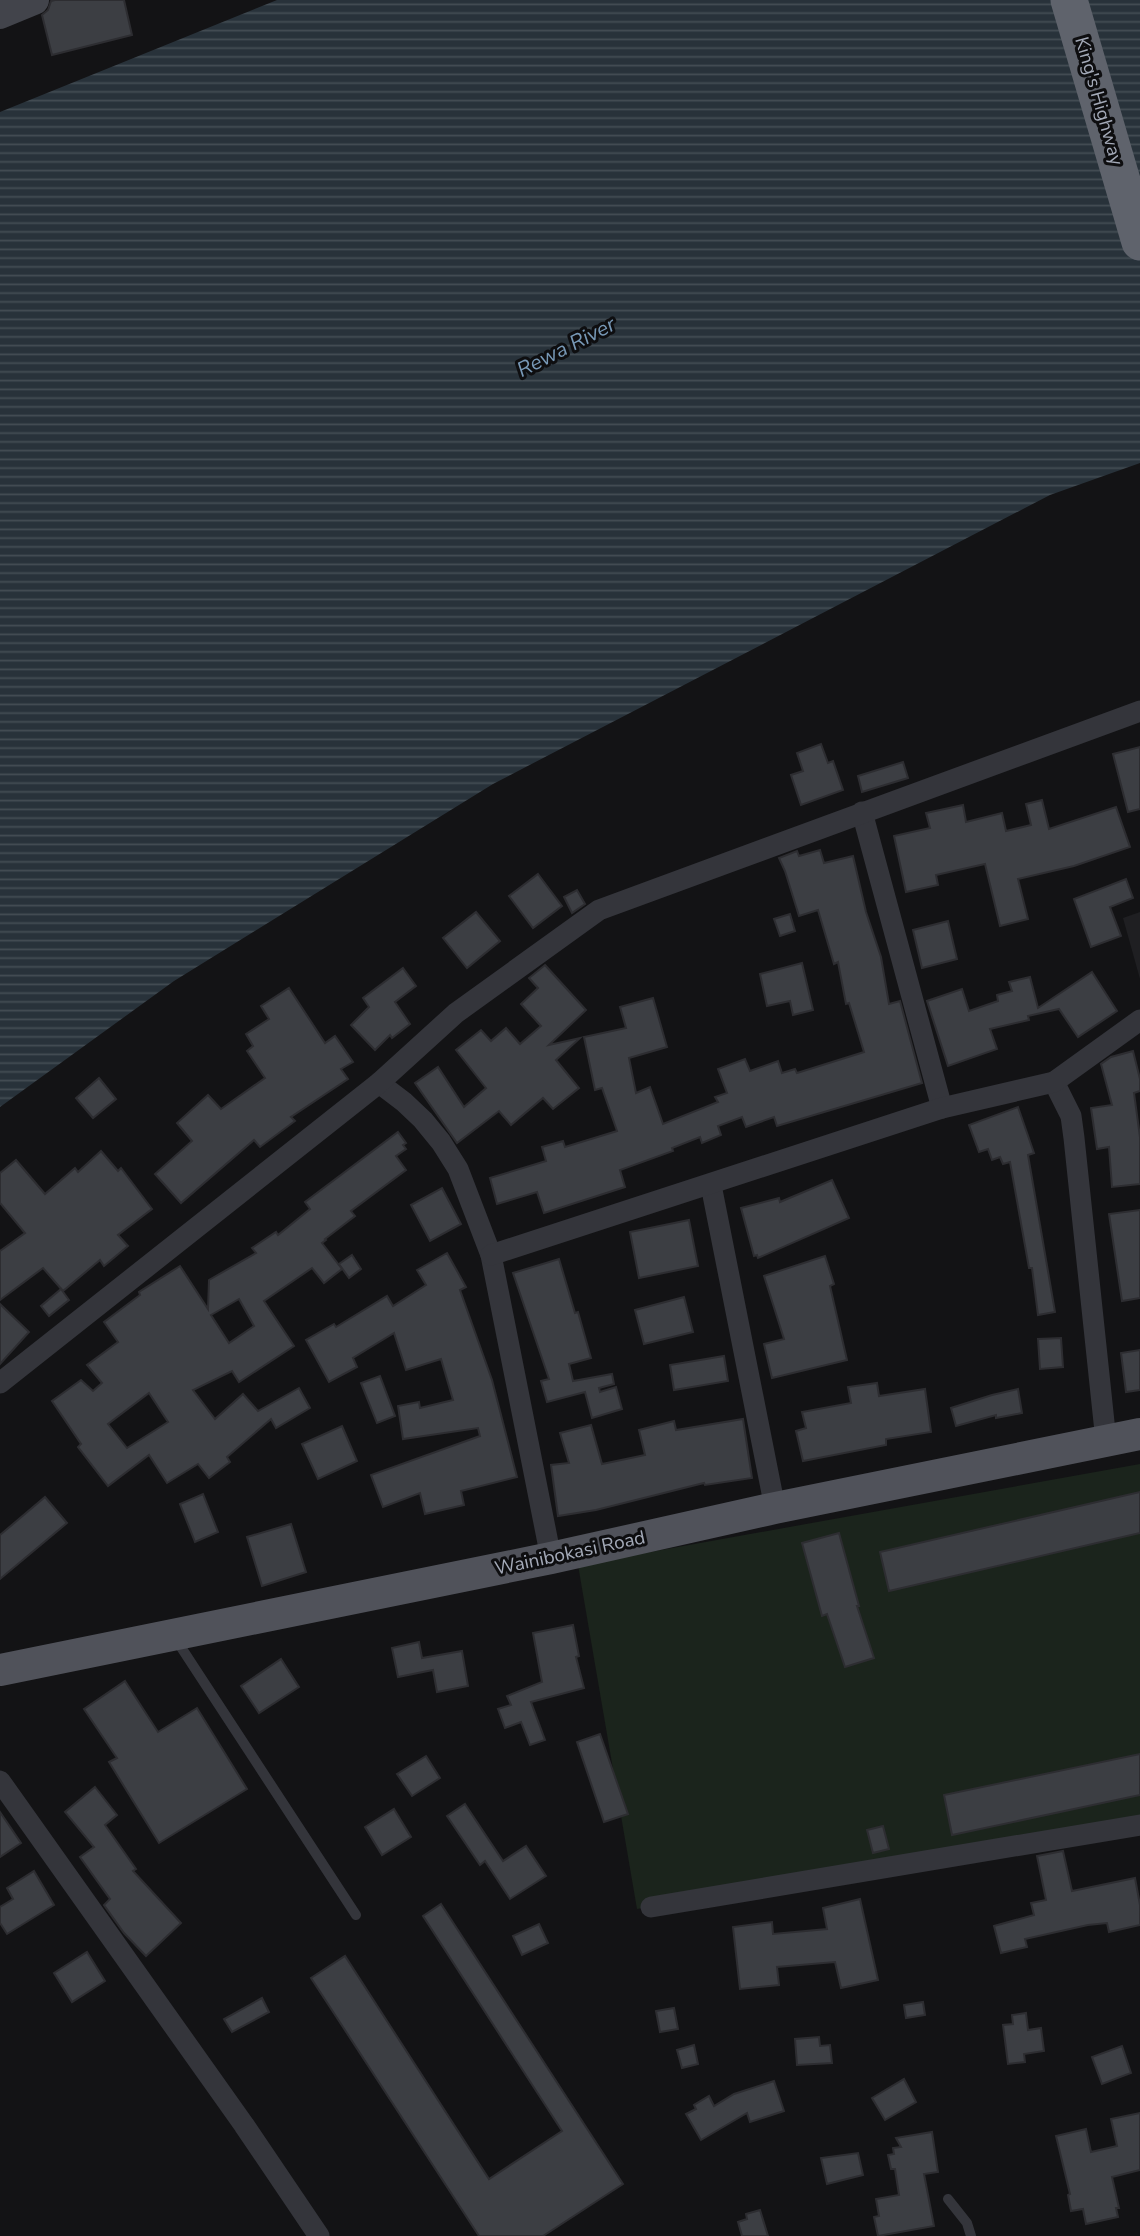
<svg xmlns="http://www.w3.org/2000/svg" width="1140" height="2236" font-family="'Nunito Sans',sans-serif">
	<style>
		.built { fill: #1f1f22 }
		.pitch { fill: #1b241c }
		.water { fill: url(#water-rules) }
		.building { fill: #3c3e43; stroke: #2d2d31; stroke-width: 2; fill-rule: evenodd }
		.lines { fill: none; stroke-linecap: round; stroke-linejoin: round }
		.lane { stroke: #34353b; stroke-width: 10 }
		.street { stroke: #34353b; stroke-width: 21 }
		.secondary { stroke: #42444b; stroke-width: 30 }
		.primary { stroke: #50525a; stroke-width: 32 }
		.highway { stroke: #5f636c; stroke-width: 37 }
		.labels { text-anchor: middle; dominant-baseline: central; stroke-width: 6; stroke-linejoin: round; paint-order: stroke }
		.street-label { font-size: 19px; fill: #a3a9b7; stroke: #0e0e10 }
		.water-label { font-size: 21px; font-style: italic; fill: #7798b6; stroke: #0e0e10 }
	</style>
	<defs>
		<pattern id="water-rules" width="6" height="5" patternUnits="userSpaceOnUse" patternTransform="scale(1.75)"><rect width="6" height="5" fill="#28323a"/><path d="M0 2.5h6" fill="none" stroke="#444d54"/></pattern>
	</defs>
	<rect width="100%" height="100%" fill="#131315"/>
	<!-- built -->
	<polygon class="built" points="1140,912 1140,979 1123,918"/>
	<!-- pitch -->
	<polygon class="pitch" points="1140,1464 1140,1819 637,1909 578,1565"/>
	<!-- water -->
	<polygon class="water" points="277,0 1140,0 1140,463 1050,495 493,784 174,981 0,1107 0,112"/>
	<!-- building -->
	<g class="building">
		<polygon points="55,0 124,0 132,35 52,55 42,15 48,10 51,1"/>
		<polygon points="821,744 828,763 833,761 843,790 801,805 791,775 803,771 797,753"/>
		<polygon points="1140,747 1140,809 1128,812 1113,754"/>
		<polygon points="903,762 908,778 862,792 858,776"/>
		<polygon points="1042,800 1049,829 1116,807 1130,847 1074,866 1018,879 1028,919 1000,926 985,864 936,875 938,885 906,892 894,836 930,828 926,813 963,805 966,822 1002,813 1006,831 1031,825 1026,804"/>
		<polygon points="820,850 824,863 853,856 866,912 881,957 889,1004 900,1001 922,1083 777,1126 774,1117 746,1127 742,1117 718,1126 721,1135 702,1143 700,1137 672,1148 673,1151 620,1170 625,1187 544,1213 537,1192 497,1204 490,1178 546,1161 542,1147 563,1141 565,1147 617,1131 602,1088 595,1090 584,1037 626,1028 620,1007 653,998 667,1047 629,1058 636,1093 650,1087 663,1124 718,1102 715,1097 727,1093 718,1069 745,1059 750,1071 778,1061 782,1073 795,1069 797,1073 864,1052 849,1003 846,1004 838,962 834,964 818,910 799,916 785,871 779,858 797,851 799,856"/>
		<polygon points="538,874 562,906 533,928 509,896"/>
		<polygon points="1126,879 1133,898 1110,907 1121,936 1091,947 1074,899"/>
		<polygon points="577,890 585,904 572,913 564,897"/>
		<polygon points="476,912 500,941 467,968 443,938"/>
		<polygon points="790,914 795,931 780,936 774,919"/>
		<polygon points="948,921 957,959 922,968 913,930"/>
		<polygon points="802,963 813,1010 793,1015 790,1001 767,1006 760,974"/>
		<polygon points="545,965 586,1010 549,1045 580,1038 556,1060 579,1088 553,1109 543,1098 511,1125 499,1111 457,1143 415,1083 438,1067 464,1107 486,1088 456,1050 481,1030 491,1041 506,1028 520,1044 541,1026 521,1004 538,988 529,978"/>
		<polygon points="403,968 416,986 395,1002 410,1024 392,1038 390,1035 375,1050 351,1025 369,1007 363,998"/>
		<polygon points="1092,972 1117,1011 1078,1037 1059,1009 1028,1016 1029,1020 990,1029 997,1049 948,1066 927,1001 962,989 969,1011 998,1001 997,995 1012,991 1009,982 1030,977 1038,1008"/>
		<polygon points="289,988 325,1043 335,1036 353,1062 341,1069 348,1079 291,1117 295,1121 260,1147 254,1140 181,1203 155,1174 192,1141 177,1123 208,1095 221,1109 265,1078 247,1051 253,1046 246,1034 269,1019 261,1006"/>
		<polygon points="1133,1051 1140,1079 1140,1091 1134,1093 1140,1137 1140,1184 1112,1187 1109,1147 1097,1149 1091,1108 1112,1105 1101,1064 1111,1057"/>
		<polygon points="99,1078 116,1099 93,1118 76,1098"/>
		<polygon points="1018,1107 1034,1153 1028,1155 1055,1312 1038,1315 1032,1268 1029,1268 1010,1162 1003,1164 1000,1157 992,1160 988,1149 979,1152 969,1125"/>
		<path d="M398,1132L406,1143L403,1145L406,1149L396,1156L406,1170L351,1211L355,1216L325,1239L326,1240L322,1243L342,1269L324,1283L312,1268L264,1301L294,1346L239,1382L232,1371L193,1390L215,1419L243,1394L258,1411L299,1388L310,1408L276,1428L271,1419L227,1457L230,1462L209,1478L198,1464L167,1483L149,1455L108,1486L78,1447L81,1444L52,1401L81,1380L93,1391L102,1383L87,1365L118,1342L104,1322L140,1295L139,1292L180,1266L208,1309L209,1280L256,1253L252,1248L276,1232L278,1235L310,1209L305,1202ZM239,1299L254,1326L229,1343L211,1315ZM149,1393L168,1422L127,1448L108,1424Z"/>
		<polygon points="101,1151 118,1171 121,1168 152,1209 118,1235 128,1246 104,1266 100,1260 63,1291 43,1268 0,1300 0,1251 25,1233 0,1203 0,1173 16,1160 45,1194 75,1168 78,1172"/>
		<polygon points="832,1180 849,1218 758,1258 757,1255 754,1256 741,1208 779,1198 780,1202"/>
		<polygon points="442,1188 461,1224 430,1241 411,1205"/>
		<polygon points="1140,1210 1140,1298 1122,1301 1109,1214"/>
		<polygon points="689,1220 698,1266 639,1278 630,1232"/>
		<polygon points="447,1253 466,1287 460,1290 492,1380 517,1477 461,1491 464,1505 425,1514 420,1493 383,1507 371,1475 480,1436 478,1428 403,1439 398,1406 419,1402 420,1408 453,1400 441,1359 406,1370 394,1333 353,1358 357,1367 329,1382 306,1340 334,1324 336,1327 387,1296 393,1306 426,1285 417,1270"/>
		<polygon points="352,1255 361,1269 349,1278 339,1264"/>
		<polygon points="825,1256 834,1284 830,1286 847,1360 772,1378 764,1344 784,1339 764,1276"/>
		<polygon points="559,1259 575,1313 578,1312 591,1358 569,1364 573,1381 612,1374 614,1384 599,1388 600,1392 616,1387 622,1409 592,1418 585,1392 547,1402 541,1381 549,1379 513,1273"/>
		<polygon points="61,1289 69,1300 49,1316 41,1306"/>
		<polygon points="684,1297 693,1332 644,1344 635,1310"/>
		<polygon points="0,1304 29,1332 0,1364"/>
		<polygon points="1061,1338 1063,1367 1040,1369 1038,1339"/>
		<polygon points="1140,1350 1140,1390 1126,1392 1121,1353"/>
		<polygon points="724,1356 728,1381 674,1390 670,1365"/>
		<polygon points="380,1376 395,1416 377,1423 361,1383"/>
		<polygon points="877,1383 879,1396 925,1389 931,1432 886,1439 886,1445 803,1461 796,1431 806,1428 802,1412 851,1403 848,1387"/>
		<polygon points="1018,1389 1022,1413 996,1418 996,1415 956,1426 951,1408 992,1395"/>
		<polygon points="743,1419 752,1478 705,1485 704,1483 596,1510 558,1516 551,1465 569,1463 560,1433 591,1425 602,1464 645,1455 639,1430 674,1421 676,1430"/>
		<polygon points="342,1426 357,1461 318,1479 302,1444"/>
		<polygon points="1140,1492 1140,1533 889,1591 880,1552"/>
		<polygon points="203,1494 218,1532 195,1542 180,1504"/>
		<polygon points="45,1497 67,1523 0,1579 0,1535"/>
		<polygon points="291,1524 306,1572 262,1586 247,1537"/>
		<polygon points="839,1533 859,1606 857,1606 874,1658 845,1667 827,1614 822,1616 802,1543"/>
		<polygon points="573,1625 579,1656 576,1657 584,1688 531,1702 545,1740 530,1745 521,1722 505,1728 498,1709 511,1705 507,1696 542,1682 533,1633"/>
		<polygon points="419,1642 422,1658 462,1651 468,1686 437,1692 433,1670 398,1677 392,1648"/>
		<polygon points="281,1659 299,1687 259,1713 241,1686"/>
		<polygon points="125,1681 158,1732 197,1708 247,1789 159,1843 109,1762 117,1758 84,1709"/>
		<polygon points="600,1734 628,1814 604,1822 577,1742"/>
		<polygon points="1140,1754 1140,1795 952,1835 944,1795"/>
		<polygon points="426,1756 440,1778 412,1796 397,1774"/>
		<polygon points="95,1787 117,1815 105,1825 136,1869 133,1871 181,1923 146,1956 124,1933 104,1905 110,1899 80,1857 94,1847 65,1812"/>
		<polygon points="465,1804 503,1861 526,1846 546,1876 510,1899 485,1861 480,1865 447,1816"/>
		<polygon points="394,1809 411,1837 382,1855 365,1827"/>
		<polygon points="0,1812 21,1843 0,1857"/>
		<polygon points="883,1826 889,1849 873,1853 867,1830"/>
		<polygon points="1063,1851 1072,1891 1135,1878 1140,1905 1140,1925 1109,1932 1107,1923 1088,1925 1025,1939 1027,1947 1001,1953 994,1926 1034,1915 1031,1903 1046,1900 1037,1856"/>
		<polygon points="34,1871 54,1905 7,1934 0,1923 0,1907 13,1899 7,1888"/>
		<polygon points="860,1899 878,1980 841,1988 835,1962 777,1967 779,1985 740,1989 733,1927 772,1922 773,1934 827,1929 823,1908"/>
		<polygon points="441,1904 623,2184 543,2236 479,2236 311,1978 345,1956 489,2179 562,2131 423,1916"/>
		<polygon points="539,1924 548,1943 522,1955 513,1936"/>
		<polygon points="87,1952 105,1981 72,2002 54,1973"/>
		<polygon points="262,1998 269,2012 232,2032 224,2019"/>
		<polygon points="923,2002 925,2015 906,2018 904,2005"/>
		<polygon points="674,2008 678,2029 660,2032 656,2011"/>
		<polygon points="1026,2013 1028,2030 1041,2028 1044,2051 1024,2054 1025,2062 1008,2064 1003,2025 1013,2024 1012,2015"/>
		<polygon points="819,2037 820,2046 830,2045 832,2063 797,2065 795,2039"/>
		<polygon points="694,2045 698,2064 682,2068 677,2050"/>
		<polygon points="1122,2046 1131,2073 1102,2084 1092,2057"/>
		<polygon points="904,2079 916,2102 885,2120 872,2098"/>
		<polygon points="774,2081 784,2111 750,2122 747,2113 701,2140 686,2114 696,2109 694,2105 709,2096 714,2106 734,2094"/>
		<polygon points="1140,2113 1140,2170 1112,2177 1119,2208 1116,2208 1118,2217 1086,2224 1083,2209 1071,2211 1068,2195 1070,2194 1056,2136 1086,2129 1091,2152 1117,2146 1111,2119"/>
		<polygon points="932,2132 938,2172 924,2174 934,2226 878,2236 874,2217 879,2216 876,2199 899,2195 895,2169 891,2169 888,2155 894,2154 893,2148 901,2147 896,2138"/>
		<polygon points="858,2153 863,2175 827,2184 821,2158"/>
		<polygon points="760,2210 768,2236 742,2236 738,2222 747,2219 746,2214"/>
	</g>
	<g class="lines">
		<!-- lane -->
		<g class="lane">
			<polyline points="175,1638 356,1915"/>
			<polyline points="948,2199 967,2223 971,2236"/>
		</g>
		<!-- street -->
		<g class="street">
			<polyline points="862,812 942,1108"/>
			<polyline points="1054,1082 1071,1116 1074,1138 1106,1441"/>
			<polyline points="379,1083 404,1102 423,1120 441,1142 458,1169 491,1255 551,1558"/>
			<polyline points="711,1185 775,1508"/>
			<polyline points="491,1255 942,1108 1054,1082 1140,1020"/>
			<polyline points="0,1383 379,1083 456,1013 599,910 1140,711"/>
			<polyline points="0,1781 244,2125 319,2236"/>
			<polyline points="651,1907 1140,1825"/>
		</g>
		<!-- secondary -->
		<polyline class="secondary" points="0,14 34,0"/>
		<!-- primary -->
		<polyline class="primary" points="0,1670 551,1558 775,1508 1140,1434"/>
		<!-- highway -->
		<polyline class="highway" points="1069,0 1140,242"/>
	</g>
	<g class="labels">
		<!-- street labels -->
		<g class="street-label">
			<text transform="translate(1099 101) rotate(74)">King's Highway</text>
			<text transform="translate(570 1553) rotate(-12)">Wainibokasi Road</text>
		</g>
		<!-- water labels -->
		<g class="water-label">
			<text transform="translate(566 347) rotate(-27)">Rewa River</text>
		</g>
	</g>
</svg>
